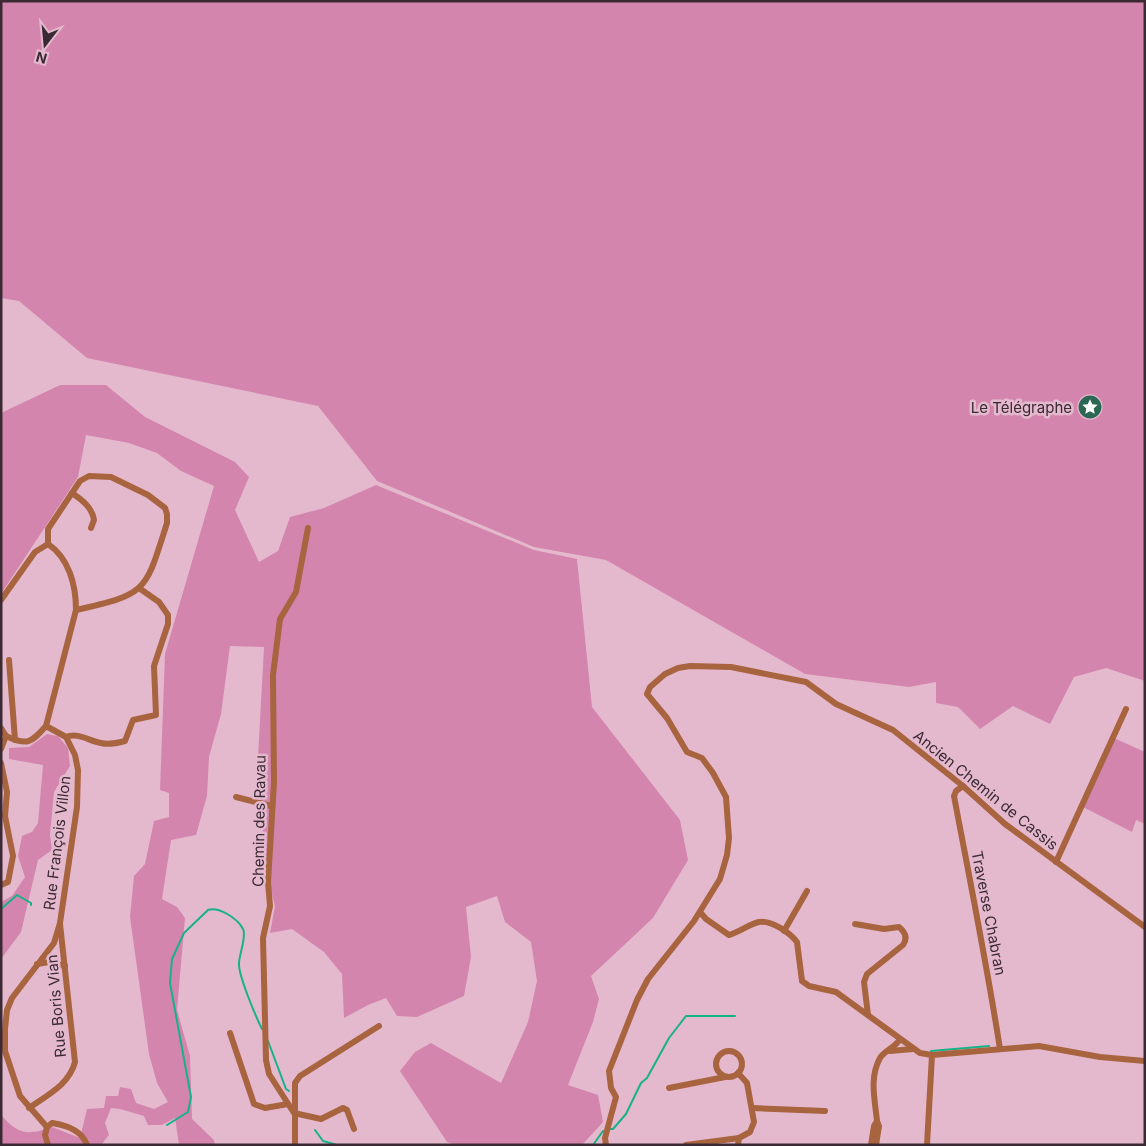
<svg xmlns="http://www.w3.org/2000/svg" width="1146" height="1146" font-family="Inter,sans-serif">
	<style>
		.green { fill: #d485ae }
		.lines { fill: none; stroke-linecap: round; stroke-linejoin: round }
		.stream { stroke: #16b288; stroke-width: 2 }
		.street { stroke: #a8633f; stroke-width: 6 }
		.labels { text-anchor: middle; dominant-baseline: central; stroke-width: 5; stroke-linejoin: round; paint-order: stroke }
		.poi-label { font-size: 15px; fill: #3b2a33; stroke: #e4b9ce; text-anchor: end }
		.street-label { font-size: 15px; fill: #3b2a33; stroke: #e4b9ce }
	</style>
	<rect width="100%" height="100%" fill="#e4b9ce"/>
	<!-- green -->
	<g class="green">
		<polygon points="1,1 1145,1 1145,681 1106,668 1074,677 1050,724 1013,706 980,729 958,707 936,703 936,682 909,687 805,674 606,560 534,547 377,481 318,406 87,358 19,301 1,298"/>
		<path d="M60,385H106L145,417L235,462L249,477L235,510L259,562L278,551L290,517L324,508L376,485L534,550L577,559L592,707L680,820L688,860L653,918L591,976L599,999L593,1022L568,1085L598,1095L603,1122L582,1145H456L447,1142L400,1071L415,1052L431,1043L501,1083L528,1022L537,981L531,942L505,922L497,896L466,907L471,957L464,996L417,1017L397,1016L386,998L368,1005L344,1018L342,974L324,952L292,929L270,933L275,906L265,865L258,757L264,647L230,646L221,714L209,757L207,796L196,835L171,840L162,899L177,907L185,918L177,1010L190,1056L192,1119L214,1140L215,1145H179L175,1118L162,1125H148L144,1116L120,1109L111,1108L105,1123L109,1135L101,1145H1V1115C18,1134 27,1136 52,1127L80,1138L87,1109L104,1108L106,1096H118L120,1087L131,1089L136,1103L154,1109L168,1102L157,1083L149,1054L130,917L134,876L145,864L154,821L169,817V793L160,790L165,654L214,486L181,471L157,453L129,443L86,435L78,477L1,594V413Z"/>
		<polygon points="47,734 58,736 68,748 70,766 54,792 50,835 52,850 38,860 21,932 1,959 1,902 12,896 25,877 18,856 22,836 32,832 38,823 43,765 9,759 9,748 29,747"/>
		<polygon points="1114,738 1145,752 1145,824 1136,820 1132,832 1081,806"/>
	</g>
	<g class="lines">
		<!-- stream -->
		<g class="stream">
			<polyline points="1,909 17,895 31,903 31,905"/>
			<polyline points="268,1041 286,1089 289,1091"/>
			<polyline points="931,1051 989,1046"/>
			<path d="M167,1125L188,1112L191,1097L170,983L172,959L184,933L208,910C219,906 238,919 243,929C247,936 239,955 239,963C238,975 256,1017 262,1029"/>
			<polyline points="610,1129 613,1129 626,1114 641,1083 647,1078 669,1038 686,1016 735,1016"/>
			<polyline points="315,1130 323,1141 337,1145"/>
			<polyline points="593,1145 603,1131 605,1133"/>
		</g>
		<!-- street -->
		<g class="street">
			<path d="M72,493C82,500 92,507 94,520L91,528"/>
			<polyline points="308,528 296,592 280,619 273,675 274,782 268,882 270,906 263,938 266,1060 269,1074 294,1113 321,1119 343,1108 347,1110 354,1129"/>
			<path d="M48,544V529L80,481L89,476L111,477L148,495L165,508L167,514V523C145,592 148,594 76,610"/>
			<polyline points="1,600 35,552 48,544"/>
			<polyline points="9,660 15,740"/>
			<polyline points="46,726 66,737 75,755 78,770 77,807 60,923 54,943 12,998 7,1010 5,1029 5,1051 20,1096 47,1127"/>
			<polyline points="1,728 6,736"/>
			<path d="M6,736C27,746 31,743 46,726L76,610C76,585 69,558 48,544"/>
			<path d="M66,737C78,732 89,741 101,743C109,745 117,743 125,741L133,720L156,715L154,666L168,624V615L159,602L139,588"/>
			<polyline points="1,749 6,736"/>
			<polyline points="1,763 7,792 5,816 13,856 8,882 1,885"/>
			<path d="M963,786L956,791L954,796C970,881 987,965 1000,1049"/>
			<polyline points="236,797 271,806"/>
			<polyline points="1056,862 1126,709"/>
			<path d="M700,912L706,919L729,935C740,932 749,924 759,922C772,920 790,933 797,942L802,981L809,986L836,992L920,1053L932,1055L1039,1046L1100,1057L1145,1061"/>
			<path d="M855,924L884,929L899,927C905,932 908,938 903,945L867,974L864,982L868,1015"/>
			<polyline points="784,931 807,891"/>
			<polyline points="37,964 49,962 65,966"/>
			<polyline points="230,1033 254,1104 265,1108 288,1104"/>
			<polyline points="890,1051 913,1049"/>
			<circle cx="729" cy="1064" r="13"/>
			<polyline points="738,1073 747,1083 754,1122 750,1132 739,1138 738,1145"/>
			<polyline points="669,1088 725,1077"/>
			<path d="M29,1108C47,1095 69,1085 75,1062L60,924"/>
			<polyline points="752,1108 825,1111"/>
			<path d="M877,1121C875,1100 869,1078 880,1058C885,1050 895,1048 900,1039"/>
			<path d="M48,1145L45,1135L47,1127L52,1123C66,1125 82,1131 87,1145"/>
			<polyline points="295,1145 295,1083 300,1076 379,1026"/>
			<polyline points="606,1145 605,1138 616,1097 611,1088 609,1071 637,1000 648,979 694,921 720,879 727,855 729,838 726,797 713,773 702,758 687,752 667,718 647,694 650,687 665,674 678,668 690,666 731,667 806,682 836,704 893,730 963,786 1005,824 1145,927"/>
			<polyline points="686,1145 739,1138"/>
			<polyline points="871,1145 874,1126 877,1121 879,1126 876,1145"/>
			<polyline points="927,1145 932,1055"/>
		</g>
	</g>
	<!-- icons -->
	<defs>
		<symbol id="sight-disc" viewBox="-11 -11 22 22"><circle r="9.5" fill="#2b6752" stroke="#e4b9ce"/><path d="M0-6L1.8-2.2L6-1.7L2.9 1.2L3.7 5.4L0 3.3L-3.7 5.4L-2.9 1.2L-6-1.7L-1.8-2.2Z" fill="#fff"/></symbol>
	</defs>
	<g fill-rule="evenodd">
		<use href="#sight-disc" x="1076" y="393" width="28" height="28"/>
	</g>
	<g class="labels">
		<!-- poi labels -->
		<g class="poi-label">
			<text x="1072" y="407">Le Télégraphe</text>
		</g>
		<!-- street labels -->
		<g class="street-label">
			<text transform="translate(986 790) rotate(39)">Ancien Chemin de Cassis</text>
			<text transform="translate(259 821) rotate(-89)">Chemin des Ravau</text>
			<text transform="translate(57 843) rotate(-83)">Rue François Villon</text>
			<text transform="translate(989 913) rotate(79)">Traverse Chabran</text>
			<text transform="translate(56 1006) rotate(-95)">Rue Boris Vian</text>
		</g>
	</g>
	<!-- border -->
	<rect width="1146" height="1146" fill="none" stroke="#3b2a33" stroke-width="5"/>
	<!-- north arrow -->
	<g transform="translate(45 45) rotate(196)" stroke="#e4b9ce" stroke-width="4" paint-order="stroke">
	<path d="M0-4L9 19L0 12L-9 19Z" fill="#3b2a33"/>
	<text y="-8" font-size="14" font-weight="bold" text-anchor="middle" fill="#3b2a33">N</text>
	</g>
</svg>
